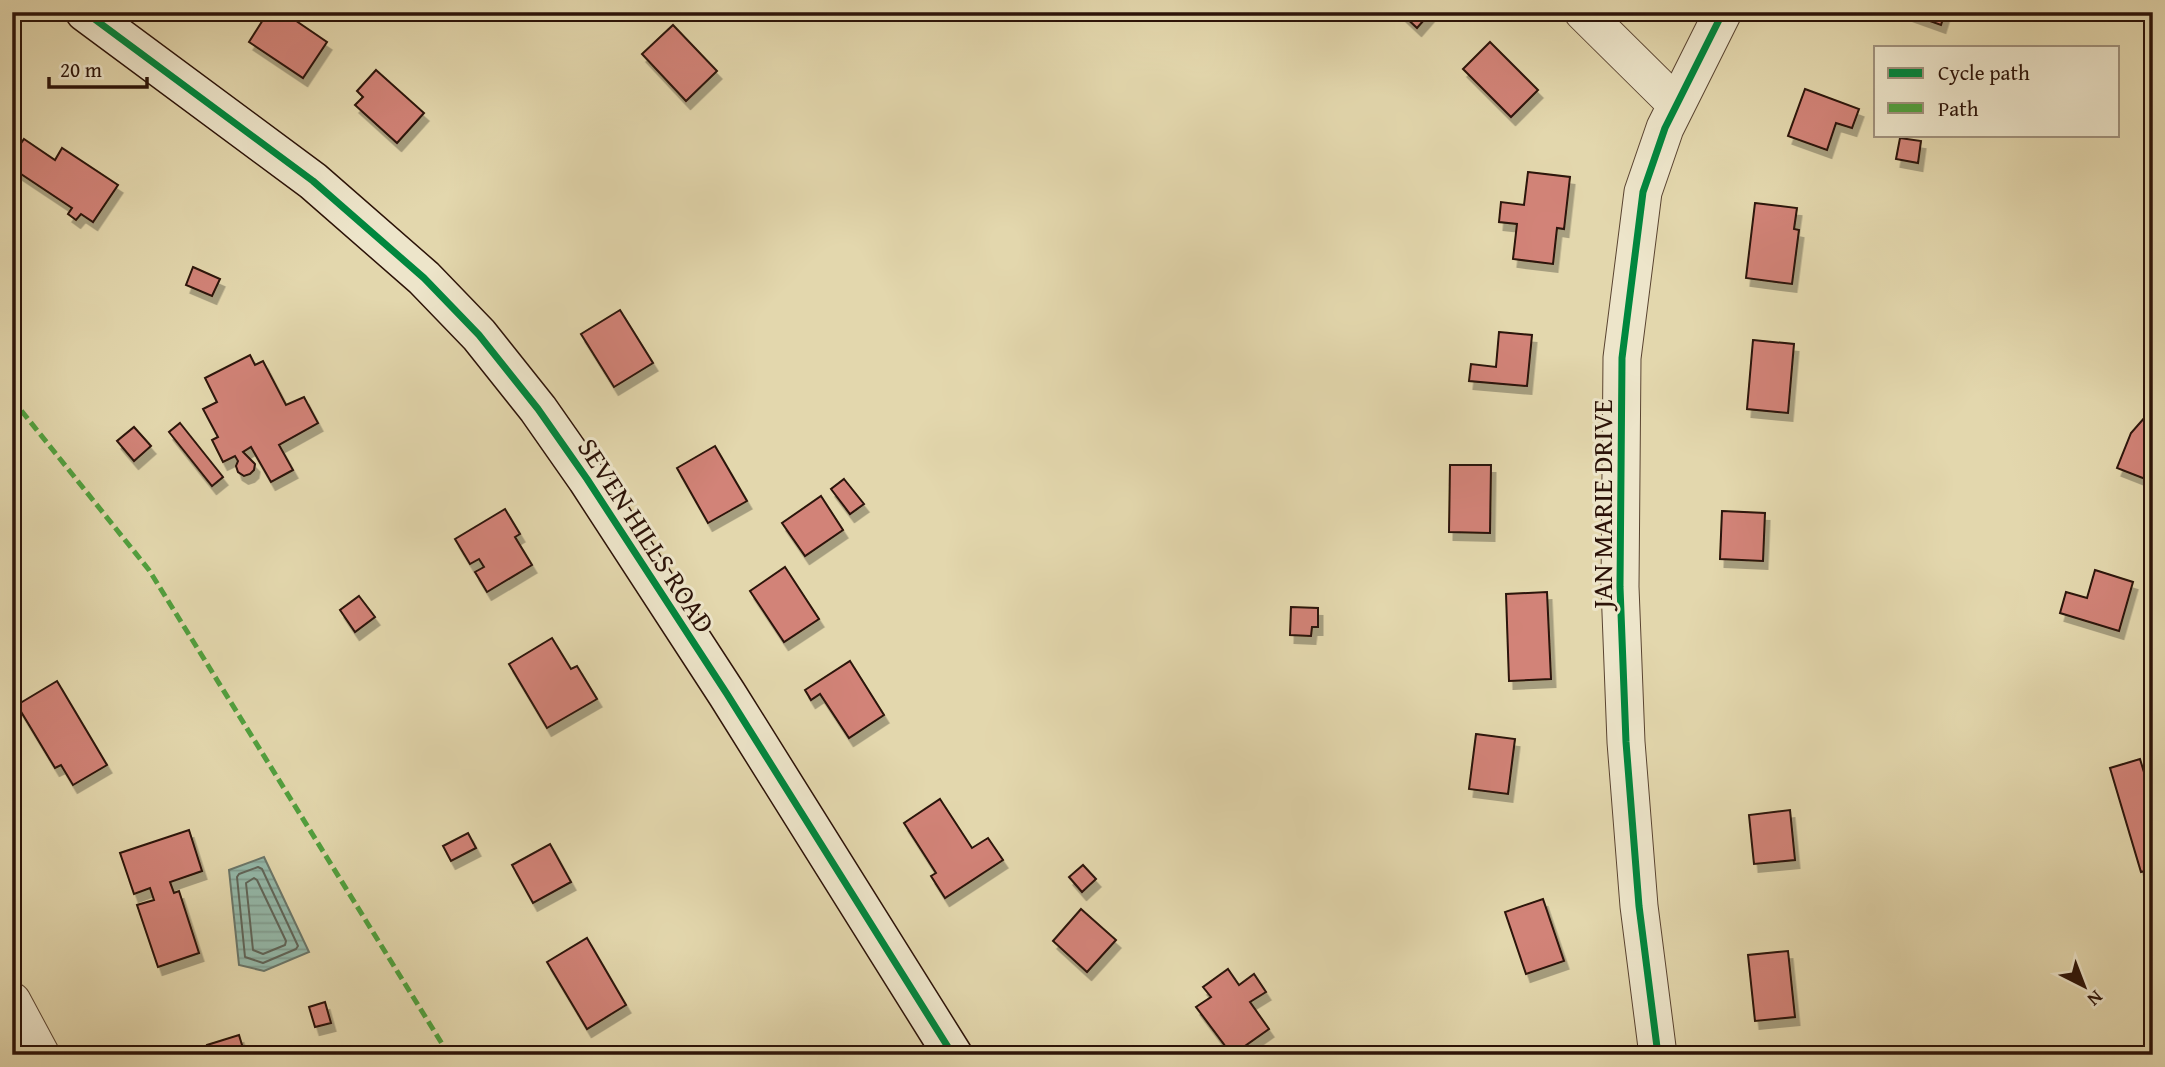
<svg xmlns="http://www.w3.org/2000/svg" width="2165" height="1067" font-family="'Gentium Book Plus',serif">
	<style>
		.water { fill: url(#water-rules); stroke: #6b776a; stroke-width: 2 }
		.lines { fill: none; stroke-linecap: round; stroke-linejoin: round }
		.shore { stroke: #60665a; stroke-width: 2 }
		.building { fill: #d28378; stroke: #2c1308; stroke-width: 2; filter: url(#shadow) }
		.street-casing { stroke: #5a4431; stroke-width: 39 }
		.secondary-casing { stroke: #2c1308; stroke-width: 41 }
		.street { stroke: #ede5ca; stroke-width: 37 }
		.secondary { stroke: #ede5ca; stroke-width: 38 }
		.quiet { stroke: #51a03e; stroke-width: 5; stroke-dasharray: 10 5; stroke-linecap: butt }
		.cycleway-casing { stroke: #ede5ca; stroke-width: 11 }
		.cycleway { stroke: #00873e; stroke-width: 7 }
		.labels { text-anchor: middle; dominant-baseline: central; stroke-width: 6; stroke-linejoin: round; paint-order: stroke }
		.street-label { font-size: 28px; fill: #2c1308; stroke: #ede5ca }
	</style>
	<defs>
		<pattern id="water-rules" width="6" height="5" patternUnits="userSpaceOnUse" patternTransform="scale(1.75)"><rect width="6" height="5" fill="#95baab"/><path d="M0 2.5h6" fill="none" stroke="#819f92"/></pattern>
		<filter id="shadow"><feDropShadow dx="4.5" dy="8" stdDeviation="0" flood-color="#0004"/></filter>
	</defs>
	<rect width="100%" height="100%" fill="#e3d7ad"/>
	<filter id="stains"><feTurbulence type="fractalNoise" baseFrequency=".00286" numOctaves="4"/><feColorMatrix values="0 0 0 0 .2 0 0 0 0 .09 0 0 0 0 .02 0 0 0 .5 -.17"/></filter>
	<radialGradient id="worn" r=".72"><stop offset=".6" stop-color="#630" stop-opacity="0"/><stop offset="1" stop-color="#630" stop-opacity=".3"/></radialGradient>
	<!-- water -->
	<polygon class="water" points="264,857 309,952 264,971 239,965 229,870"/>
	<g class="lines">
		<!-- shore -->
		<g class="shore">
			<polygon points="258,867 262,869 298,946 296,949 263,963 245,957 237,877 239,874"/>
			<polygon points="254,878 257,880 286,941 285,945 263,954 253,950 246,883"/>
		</g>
	</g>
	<!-- building -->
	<g class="building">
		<polygon points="268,12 283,12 327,42 303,78 249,42"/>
		<polygon points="1400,12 1431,12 1417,28"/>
		<polygon points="1905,12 1945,12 1941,25"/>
		<polygon points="673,25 717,71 686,101 642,54"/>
		<polygon points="1490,42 1538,90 1511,117 1463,69"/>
		<polygon points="376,70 424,113 397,143 355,105 363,97 357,91"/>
		<polygon points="1805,89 1859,109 1852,128 1836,123 1827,150 1788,136"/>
		<polygon points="1900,138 1921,141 1918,163 1896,159"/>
		<polygon points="24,139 55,160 62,148 118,185 93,222 81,214 76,220 68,214 72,208 12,168 12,156"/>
		<polygon points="1528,172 1570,177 1564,229 1557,228 1553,264 1513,259 1517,224 1499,222 1501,202 1524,205"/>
		<polygon points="1755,203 1797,208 1794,229 1799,230 1792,284 1746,278"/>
		<polygon points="193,267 220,279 212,296 186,285"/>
		<polygon points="620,310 653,363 614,387 581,334"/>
		<polygon points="1499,332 1532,335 1527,386 1469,381 1471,364 1496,367"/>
		<polygon points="1753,340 1794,344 1788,413 1747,409"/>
		<polygon points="250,355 255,365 263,361 286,405 304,397 318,423 279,445 293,470 271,482 251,447 243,452 255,464 254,470 250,474 244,476 238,472 236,466 238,461 235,456 223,462 212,440 218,437 203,409 217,402 205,378"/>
		<polygon points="2153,408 2153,482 2117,468 2131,433"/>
		<polygon points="180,423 223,477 212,486 169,432"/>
		<polygon points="134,427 151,446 134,461 117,441"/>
		<polygon points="715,446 747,501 708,523 677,468"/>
		<polygon points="1450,465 1491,465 1490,533 1449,532"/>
		<polygon points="844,479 864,504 850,514 831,489"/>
		<polygon points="821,496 843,530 805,556 782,523"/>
		<polygon points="505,509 520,534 515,537 532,565 487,592 475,572 484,567 479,559 470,564 455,539"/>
		<polygon points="1722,511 1765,513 1763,561 1720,559"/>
		<polygon points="785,567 819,619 784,642 750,591"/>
		<polygon points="2095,570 2133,582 2119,631 2060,613 2066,592 2087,598"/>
		<polygon points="1547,592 1551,679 1509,681 1506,594"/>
		<polygon points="359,596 375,617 355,632 340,610"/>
		<polygon points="1291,607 1318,608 1318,627 1312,627 1311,636 1290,635"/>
		<polygon points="552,638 571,669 577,666 597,699 547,728 509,664"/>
		<polygon points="850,661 884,715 849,738 820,694 811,700 805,690"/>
		<polygon points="57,681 107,765 73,785 61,765 55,768 17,705"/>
		<polygon points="1476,734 1515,739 1508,794 1469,789"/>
		<polygon points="2140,759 2153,802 2153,869 2141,872 2110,768"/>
		<polygon points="940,799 972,848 988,838 1003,860 945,898 931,876 936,873 904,823"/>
		<polygon points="1790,810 1795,860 1754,864 1749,815"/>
		<polygon points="189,830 202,871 170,882 174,893 179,891 199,953 158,967 137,905 154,900 150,888 134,894 120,853"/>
		<polygon points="468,833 476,848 451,861 443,846"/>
		<polygon points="550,844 571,882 533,903 512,865"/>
		<polygon points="1083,865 1096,879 1082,892 1069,877"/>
		<polygon points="1543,899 1564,961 1526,974 1505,912"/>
		<polygon points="1081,909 1116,940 1087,972 1053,941"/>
		<polygon points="587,938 626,1005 587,1029 547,962"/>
		<polygon points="1788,951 1795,1017 1755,1021 1748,955"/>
		<polygon points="1228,969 1239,985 1254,974 1266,992 1250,1002 1269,1029 1232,1055 1196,1007 1211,997 1203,987"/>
		<polygon points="325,1002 331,1023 315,1027 309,1007"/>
		<polygon points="239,1035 245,1055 210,1055 207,1045"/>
	</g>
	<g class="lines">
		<defs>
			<g id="street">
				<polyline points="1583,12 1676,104"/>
				<polyline points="12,1001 41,1055"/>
				<polyline points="1658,1055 1639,906 1626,742 1620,587 1622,358 1643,192 1665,128 1723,12"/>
			</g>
			<polyline id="secondary" points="85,12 313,181 424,278 479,335 538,409 587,479 727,694 953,1055"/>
		</defs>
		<!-- street casing -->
		<use href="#street" class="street-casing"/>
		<!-- secondary casing -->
		<use href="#secondary" class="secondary-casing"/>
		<!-- street -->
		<use href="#street" class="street"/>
		<!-- secondary -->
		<use href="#secondary" class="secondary"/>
		<!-- quiet -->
		<polyline class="quiet" points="12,399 149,570 449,1055"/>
		<defs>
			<g id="cycleway">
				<polyline points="85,12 313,181 424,278 479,335 538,409 587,479 727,694 953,1055"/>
				<polyline points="1658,1055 1639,906 1626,742 1620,587 1622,358 1643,192 1665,128 1723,12"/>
			</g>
		</defs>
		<!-- cycleway casing -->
		<use href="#cycleway" class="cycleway-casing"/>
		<!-- cycleway -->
		<use href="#cycleway" class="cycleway"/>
	</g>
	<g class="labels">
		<!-- street labels -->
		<g class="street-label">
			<text transform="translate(1601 504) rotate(-90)">JAN MARIE DRIVE</text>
			<text transform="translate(647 535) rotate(57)">SEVEN HILLS ROAD</text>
		</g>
	</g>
	<!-- margin -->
	<rect width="2165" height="1067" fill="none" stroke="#e3d7ad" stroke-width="42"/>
	<rect x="14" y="14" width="2137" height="1039" fill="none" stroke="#2c1308" stroke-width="3.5"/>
	<rect x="21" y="21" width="2123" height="1025" fill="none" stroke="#2c1308" stroke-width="2"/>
	<!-- legend -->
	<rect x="1874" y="46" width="245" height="91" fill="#ede5ca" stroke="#a0917c" stroke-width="2"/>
	<rect x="1888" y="68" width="35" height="10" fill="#00873e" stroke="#a0917c" stroke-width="2"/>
	<text x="1938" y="80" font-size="21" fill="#2c1308">Cycle path</text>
	<rect x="1888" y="103" width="35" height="10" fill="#51a03e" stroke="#a0917c" stroke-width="2"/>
	<text x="1938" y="116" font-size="21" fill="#2c1308">Path</text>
	<!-- north arrow -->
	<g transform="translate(2084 986) rotate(138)" stroke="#ede5ca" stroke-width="5" paint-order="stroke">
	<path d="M0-5L12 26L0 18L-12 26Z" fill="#2c1308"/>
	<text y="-10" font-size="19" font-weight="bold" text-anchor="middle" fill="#2c1308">N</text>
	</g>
	<!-- scale -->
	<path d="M49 77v10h98v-10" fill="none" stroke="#2c1308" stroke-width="3.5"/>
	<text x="60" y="77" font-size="21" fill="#2c1308" stroke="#ede5ca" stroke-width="5" paint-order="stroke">20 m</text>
	<rect width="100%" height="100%" filter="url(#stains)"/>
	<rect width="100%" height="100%" fill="url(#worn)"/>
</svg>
